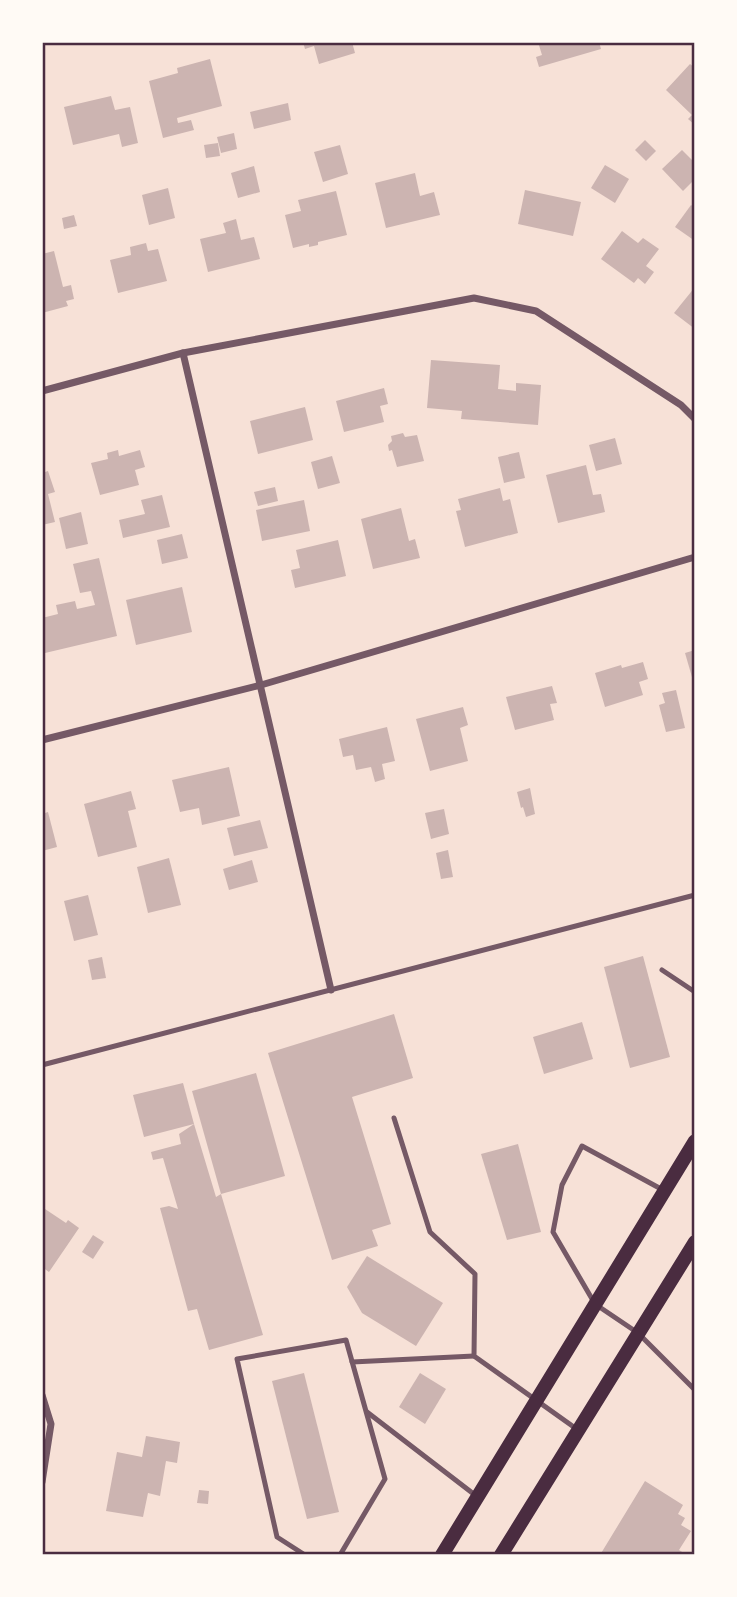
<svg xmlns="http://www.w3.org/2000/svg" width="737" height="1597" font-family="Georgia,serif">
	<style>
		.building { fill: #ccb4b1 }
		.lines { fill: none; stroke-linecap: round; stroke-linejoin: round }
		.service { stroke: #755966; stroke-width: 5 }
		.minor { stroke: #755966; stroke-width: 7 }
		.secondary { stroke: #4a2c40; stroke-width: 14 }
		.neatline { fill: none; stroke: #4a2c40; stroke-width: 2.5 }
	</style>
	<rect width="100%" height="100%" fill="#f7e1d7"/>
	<!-- building -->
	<g class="building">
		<polygon points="303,42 352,42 355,53 319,64 314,46 305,49"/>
		<polygon points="538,42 599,42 601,49 539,67 536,57 542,55"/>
		<polygon points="210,59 222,106 177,118 178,123 191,120 194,130 163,138 149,81 178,73 177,68"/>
		<polygon points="690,64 695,68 695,125 688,119 692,115 666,90"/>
		<polygon points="111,96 115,110 130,107 138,143 122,147 119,134 73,145 64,107"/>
		<polygon points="288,103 291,120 254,129 250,112"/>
		<polygon points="234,133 237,149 221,153 217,137"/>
		<polygon points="645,140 656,151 646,161 635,150"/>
		<polygon points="218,143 220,156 206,158 204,145"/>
		<polygon points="340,145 348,174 323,182 314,152"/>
		<polygon points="682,150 695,163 695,179 683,191 662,169"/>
		<polygon points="605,165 629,179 615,203 591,188"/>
		<polygon points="254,166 260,192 238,198 231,173"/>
		<polygon points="415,173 420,196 434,192 440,215 386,228 375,183"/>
		<polygon points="168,188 175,218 149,225 142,195"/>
		<polygon points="525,190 581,202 573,236 518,224"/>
		<polygon points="336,191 347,235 318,242 318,245 309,247 309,244 293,248 285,215 301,211 298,200"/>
		<polygon points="691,205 695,208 695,241 675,227"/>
		<polygon points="74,215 77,226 64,229 62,218"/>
		<polygon points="236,219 241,240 254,237 260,259 208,272 200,239 226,233 223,223"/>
		<polygon points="622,231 638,243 643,238 659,249 646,266 654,272 645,284 638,278 634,283 601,259"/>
		<polygon points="146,243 148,251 158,249 167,281 118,293 110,260 131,255 130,247"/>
		<polygon points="54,251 63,287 71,285 74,299 66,301 68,306 42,313 42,254"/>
		<polygon points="695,287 695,329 674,313"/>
		<polygon points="431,360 500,365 498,389 516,391 516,383 541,385 538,425 461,419 462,411 427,408"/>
		<polygon points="384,388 388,404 380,406 384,422 344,432 336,401"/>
		<polygon points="305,407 313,440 258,454 250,421"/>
		<polygon points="403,433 405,437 417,435 424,461 397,467 392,450 389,451 388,445 392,441 391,436"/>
		<polygon points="615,438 622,464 596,471 589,445"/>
		<polygon points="118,450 119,456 140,450 145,467 135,470 139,485 100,495 91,463 108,459 107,453"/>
		<polygon points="519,452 525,478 504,483 498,457"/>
		<polygon points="332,456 340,483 318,489 311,462"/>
		<polygon points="586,465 593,495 601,494 605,512 558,523 546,475"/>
		<polygon points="48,471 55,492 48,494 55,522 42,525 42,473"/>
		<polygon points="275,487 278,501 258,506 254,492"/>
		<polygon points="500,488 503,501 510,499 518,533 465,547 456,511 461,510 458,499"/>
		<polygon points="162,495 170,527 123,538 119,520 145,514 141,500"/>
		<polygon points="304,500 310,531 262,541 256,510"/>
		<polygon points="401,508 409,541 415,539 420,558 373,569 361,519"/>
		<polygon points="81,512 88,544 66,549 59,518"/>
		<polygon points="182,534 188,558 162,564 157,540"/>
		<polygon points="338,540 346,576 295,588 291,570 300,568 296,550"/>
		<polygon points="99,558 117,636 45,653 42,640 42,618 58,614 56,605 75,601 77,609 95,605 91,591 80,593 73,564"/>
		<polygon points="182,587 192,632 136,645 126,600"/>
		<polygon points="695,650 695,684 694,684 685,653"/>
		<polygon points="643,662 648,679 639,682 643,695 605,707 595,673 621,665 622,668"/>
		<polygon points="552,686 557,703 550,704 554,720 515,730 506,697"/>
		<polygon points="676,690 685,728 666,732 659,705 665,703 662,693"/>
		<polygon points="463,707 468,725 460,728 468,761 430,771 416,719"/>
		<polygon points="387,727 395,761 382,764 385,779 375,782 371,767 356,770 353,755 343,757 339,739"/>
		<polygon points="229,767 240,816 202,825 199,808 180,812 172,780"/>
		<polygon points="530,788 535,814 526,817 523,807 521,808 517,792"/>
		<polygon points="131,791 136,809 128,811 137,847 98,857 84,804"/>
		<polygon points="444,809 449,834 431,839 425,813"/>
		<polygon points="48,812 57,847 42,851 42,814"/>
		<polygon points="260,820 268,848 234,856 227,828"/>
		<polygon points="448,850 453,877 441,879 436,853"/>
		<polygon points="169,858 181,905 148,913 137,867"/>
		<polygon points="252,860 258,882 229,890 223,869"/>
		<polygon points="88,895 98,935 74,941 64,901"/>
		<polygon points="643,956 670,1057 630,1068 604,967"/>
		<polygon points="102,957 106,978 92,980 88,960"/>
		<polygon points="394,1014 413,1078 352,1097 391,1224 372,1230 378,1246 332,1260 268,1053"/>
		<polygon points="582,1022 593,1059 544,1074 533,1037"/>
		<polygon points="256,1073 285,1176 221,1194 192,1091"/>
		<polygon points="183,1083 194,1124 144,1137 133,1095"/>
		<polygon points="194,1124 216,1197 221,1194 263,1335 209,1350 197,1309 188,1311 160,1208 169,1206 178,1209 163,1158 153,1160 151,1152 181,1144 179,1134"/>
		<polygon points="518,1144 541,1232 507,1240 481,1154"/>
		<polygon points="42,1207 66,1223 68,1220 79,1228 49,1272 42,1267"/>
		<polygon points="93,1235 104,1242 93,1259 82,1252"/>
		<polygon points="367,1256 443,1303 416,1346 362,1313 347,1287"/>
		<polygon points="304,1373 339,1512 307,1519 272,1381"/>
		<polygon points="420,1373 446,1389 425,1424 399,1407"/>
		<polygon points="146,1436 180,1442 177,1463 166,1461 160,1496 148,1493 143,1517 106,1511 117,1452 142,1457"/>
		<polygon points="645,1481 683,1505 678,1514 685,1518 681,1525 691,1531 679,1550 687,1555 600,1555"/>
		<polygon points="199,1490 209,1491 208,1504 197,1503"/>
	</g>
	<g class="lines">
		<!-- service -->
		<g class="service">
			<polyline points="662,970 695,992"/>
			<polyline points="42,1065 695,895"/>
			<polyline points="394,1118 430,1232 475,1274 474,1356 578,1430"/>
			<polyline points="663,1190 582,1146 562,1185 553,1232 595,1304 638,1333 695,1390"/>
			<polyline points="352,1362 474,1356"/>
			<polyline points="367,1412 475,1495"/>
			<polyline points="305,1555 277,1537 237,1359 346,1340 385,1479 340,1555"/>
		</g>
		<!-- minor -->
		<g class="minor">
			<polyline points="183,353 331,990"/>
			<polyline points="42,391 183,353 474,298 536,311 681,405 695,419"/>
			<polyline points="42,740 261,685 695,557"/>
			<polyline points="42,1395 51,1424 42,1482"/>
		</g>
		<!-- secondary -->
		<g class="secondary">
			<polyline points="442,1555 695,1141"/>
			<polyline points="501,1555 695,1242"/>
		</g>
	</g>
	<!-- border -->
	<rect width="737" height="1597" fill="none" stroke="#fffaf5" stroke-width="88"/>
	<rect x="44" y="44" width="649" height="1509" class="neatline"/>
</svg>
